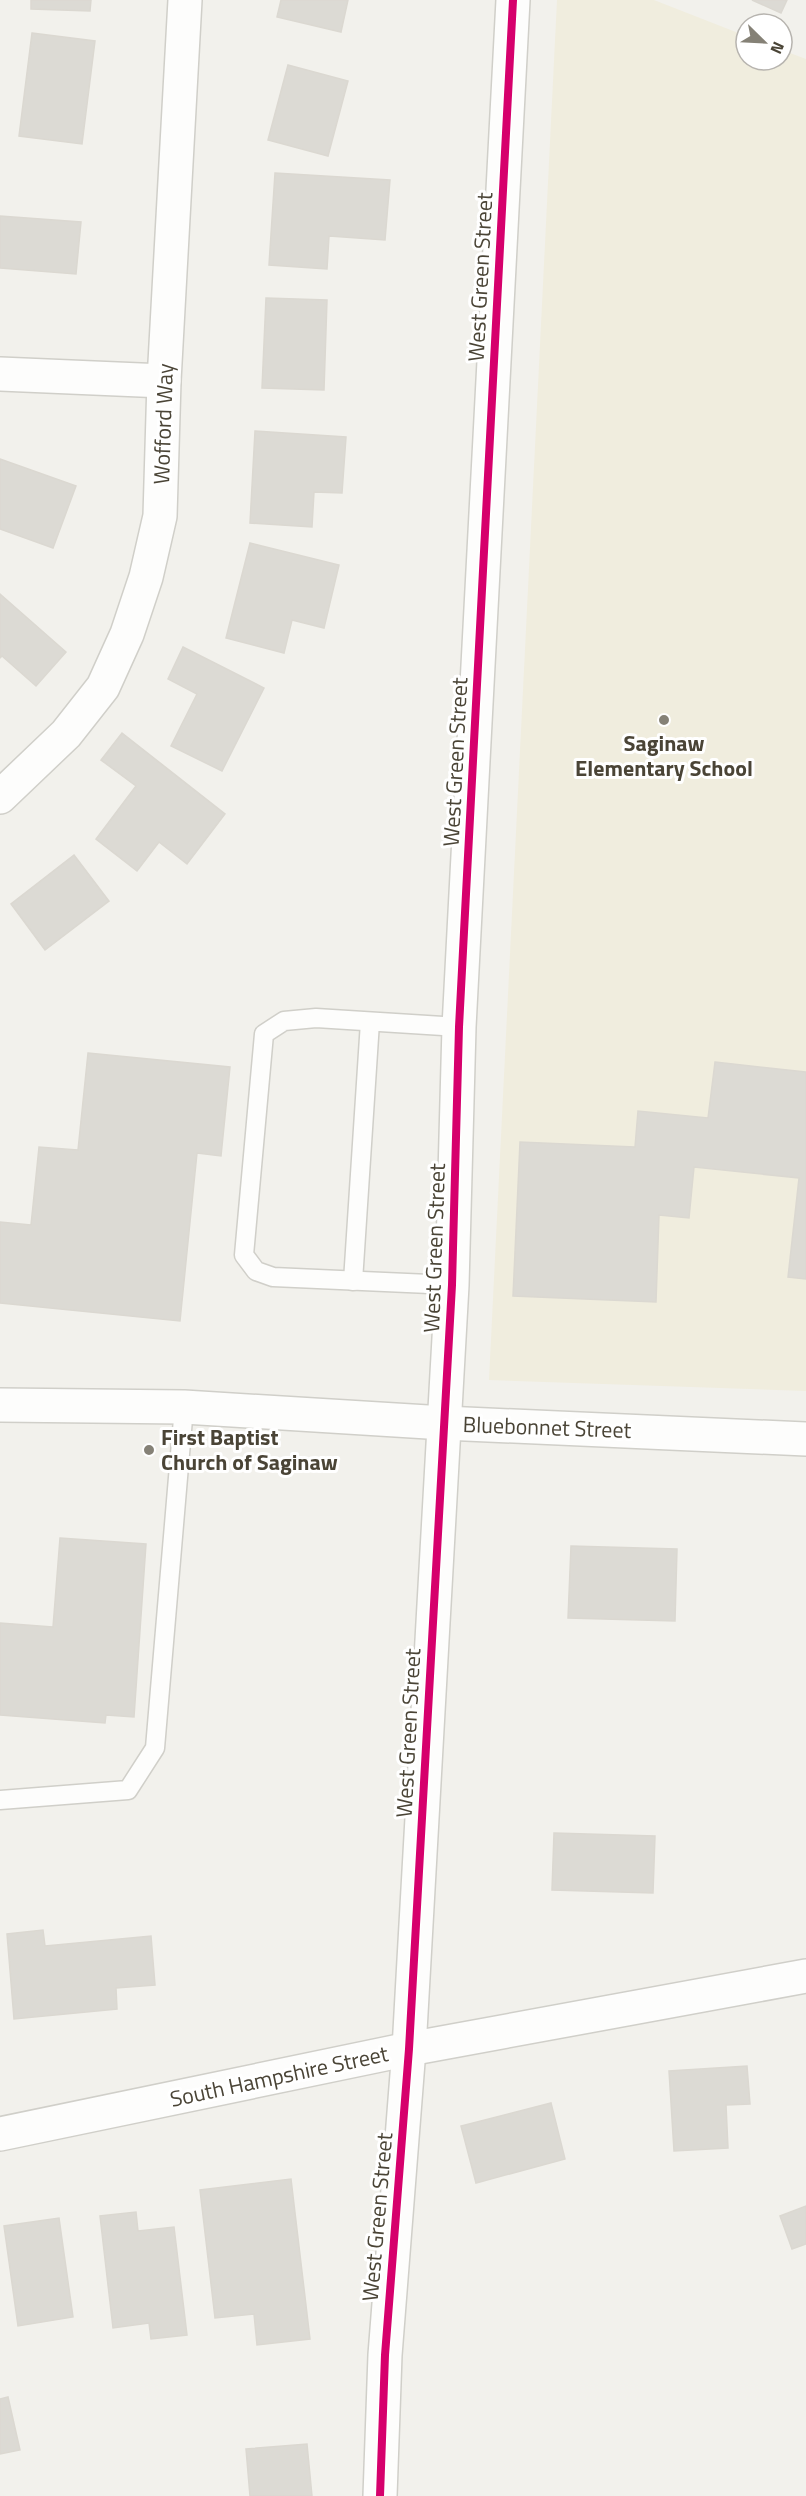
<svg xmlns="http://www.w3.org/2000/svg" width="806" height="2496" font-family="'Titillium Web',sans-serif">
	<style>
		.education { fill: #f0edde }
		.building { fill: #dcdad4; stroke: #dbd8d1; stroke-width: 1.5 }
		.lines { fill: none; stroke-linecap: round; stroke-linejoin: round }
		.lane-casing { stroke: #d0cfc9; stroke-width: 21 }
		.street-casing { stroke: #d0cfc9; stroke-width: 36 }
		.lane { stroke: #fdfdfc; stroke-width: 18 }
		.street { stroke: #fdfdfc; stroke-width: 33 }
		.cycleway-casing { stroke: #fff; stroke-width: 11 }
		.cycleway { stroke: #d6006c; stroke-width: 8 }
		.poi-dot { fill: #858176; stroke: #fff; stroke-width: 2 }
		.labels { text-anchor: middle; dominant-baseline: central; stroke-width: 6; stroke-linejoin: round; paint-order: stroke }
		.street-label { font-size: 22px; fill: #4a4436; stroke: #fff }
		.poi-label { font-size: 22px; font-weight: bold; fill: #4a4436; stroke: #fff }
	</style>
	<rect width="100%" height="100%" fill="#f2f1ec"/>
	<!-- education -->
	<polygon class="education" points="557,0 654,0 746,36 746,60 782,60 782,50 806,59 806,1391 489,1380"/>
	<!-- building -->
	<g class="building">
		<polygon points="31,0 91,0 90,11 31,9"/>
		<polygon points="281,0 348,0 341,32 277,17"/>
		<polygon points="752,0 787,0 781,13"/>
		<polygon points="32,33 95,41 82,144 19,136"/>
		<polygon points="288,65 348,81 328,156 268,140"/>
		<polygon points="275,173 390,180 385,240 329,236 327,269 269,265"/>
		<polygon points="0,216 81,222 76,274 0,268"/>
		<polygon points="266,298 327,300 324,390 262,388"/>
		<polygon points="255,431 346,437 342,493 314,492 312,527 250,523"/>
		<polygon points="0,459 76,486 53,548 0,529"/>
		<polygon points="250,543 339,565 324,628 292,620 284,653 226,638"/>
		<polygon points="0,594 66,652 36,686 2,656 0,658"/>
		<polygon points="183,647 264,688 222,771 171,746 197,694 168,679"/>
		<polygon points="122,733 225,814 187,864 159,842 137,871 96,839 136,786 101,760"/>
		<polygon points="74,855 109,901 45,950 11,904"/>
		<polygon points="88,1053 230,1067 221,1156 197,1153 180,1321 0,1303 0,1222 31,1225 39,1147 78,1150"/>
		<polygon points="715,1062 806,1072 806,1279 788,1277 799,1178 694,1167 689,1218 659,1215 656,1302 513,1296 520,1142 635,1147 638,1111 708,1118"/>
		<polygon points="60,1538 146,1544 134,1717 106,1715 105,1723 0,1715 0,1623 53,1627"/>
		<polygon points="571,1546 677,1549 675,1621 568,1618"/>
		<polygon points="554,1833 655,1836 653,1893 552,1890"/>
		<polygon points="43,1930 45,1946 151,1936 155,1985 116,1988 117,2009 14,2019 7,1934"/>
		<polygon points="747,2066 750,2104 726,2105 728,2148 674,2151 669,2071"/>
		<polygon points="551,2103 565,2159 476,2183 461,2126"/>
		<polygon points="291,2179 310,2339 257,2345 254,2314 215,2318 200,2190"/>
		<polygon points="806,2206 806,2244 792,2249 780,2216"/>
		<polygon points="136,2212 138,2231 174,2227 187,2335 151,2339 149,2323 113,2328 100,2216"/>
		<polygon points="59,2218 73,2317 18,2326 4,2226"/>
		<polygon points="8,2397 20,2450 0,2454 0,2399"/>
		<polygon points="307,2444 312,2496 250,2496 246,2449"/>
	</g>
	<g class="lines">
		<defs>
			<g id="lane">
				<polyline points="353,1281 370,1022"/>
				<polyline points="452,1285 273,1277 256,1271 244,1255 264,1034 284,1021 316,1018 459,1027"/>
				<polyline points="0,1800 128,1790 155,1748 184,1407"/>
			</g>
			<g id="street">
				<polyline points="0,374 164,381"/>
				<polyline points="0,797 66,734 103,687 127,634 146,577 160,516 164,381 185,0"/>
				<polyline points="0,1405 184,1407 444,1423 806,1439"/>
				<polyline points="0,2134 409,2049 806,1976"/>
				<polyline points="380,2496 385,2355 409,2049 452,1285 459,1027 513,0"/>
			</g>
		</defs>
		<!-- lane casing -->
		<use href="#lane" class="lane-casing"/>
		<!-- street casing -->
		<use href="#street" class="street-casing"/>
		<!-- lane -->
		<use href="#lane" class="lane"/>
		<!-- street -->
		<use href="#street" class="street"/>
		<defs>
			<polyline id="cycleway" points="380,2496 385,2355 409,2049 452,1285 459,1027 513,0"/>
		</defs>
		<!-- cycleway casing -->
		<use href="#cycleway" class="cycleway-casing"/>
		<!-- cycleway -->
		<use href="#cycleway" class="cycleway"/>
	</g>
	<!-- markers -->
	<g class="poi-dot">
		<circle cx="664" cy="720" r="6"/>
		<circle cx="149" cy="1450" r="6"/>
	</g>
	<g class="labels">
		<!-- street labels -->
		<g class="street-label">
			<text transform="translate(480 277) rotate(-87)">West Green Street</text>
			<text transform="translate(163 424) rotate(-88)">Wofford Way</text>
			<text transform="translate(455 762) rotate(-87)">West Green Street</text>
			<text transform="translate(434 1248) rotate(-88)">West Green Street</text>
			<text transform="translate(547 1427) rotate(2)">Bluebonnet Street</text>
			<text transform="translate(408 1733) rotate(-87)">West Green Street</text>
			<text transform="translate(279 2076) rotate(-12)">South Hampshire Street</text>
			<text transform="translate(377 2217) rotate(-85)">West Green Street</text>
		</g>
		<!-- poi labels -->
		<g class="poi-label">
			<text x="664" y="743">Saginaw<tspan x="664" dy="25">Elementary School</tspan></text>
			<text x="161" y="1437" text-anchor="start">First Baptist<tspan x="161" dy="25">Church of Saginaw</tspan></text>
		</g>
	</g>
	<!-- north arrow -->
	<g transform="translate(764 42) rotate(114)"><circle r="28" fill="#ffffff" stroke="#b7b4af" stroke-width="1.5"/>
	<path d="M0-4.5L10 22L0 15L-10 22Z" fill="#858176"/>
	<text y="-9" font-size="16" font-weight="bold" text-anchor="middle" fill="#4a4436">N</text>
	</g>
</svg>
